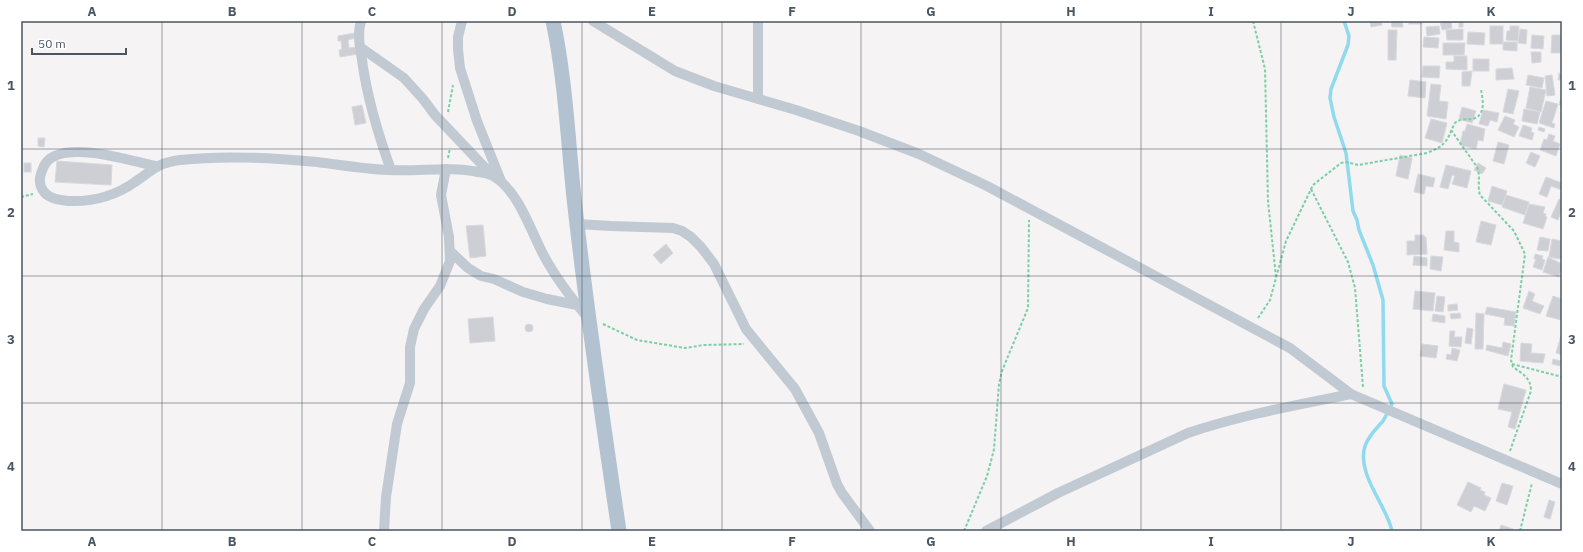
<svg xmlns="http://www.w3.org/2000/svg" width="1583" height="552" font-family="'IBM Plex Sans',sans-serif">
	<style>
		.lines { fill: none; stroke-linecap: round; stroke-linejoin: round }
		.stream { stroke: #90daee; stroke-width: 3.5 }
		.building { fill: #cdcfd5; stroke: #d7d9de }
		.path { stroke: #7ad0a6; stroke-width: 2; stroke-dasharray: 3 2; stroke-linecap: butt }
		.street { stroke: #c1cad2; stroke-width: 10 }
		.primary { stroke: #b3c2d1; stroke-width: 15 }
		.grid { fill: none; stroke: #4a5661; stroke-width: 1; stroke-opacity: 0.55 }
		.neatline { fill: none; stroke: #4a5661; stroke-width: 1.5 }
		.grid-label { font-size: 13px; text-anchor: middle; font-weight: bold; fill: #4a5661 }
	</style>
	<rect width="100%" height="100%" fill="#f5f3f3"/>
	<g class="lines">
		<!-- stream -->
		<path class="stream" d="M1344,21L1349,36L1348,45L1331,89L1330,98L1334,117L1346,153L1353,211L1357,220L1359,230L1373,265L1383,300L1384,386L1392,404C1389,410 1386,416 1383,421C1376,429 1369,435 1365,446C1356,474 1387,506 1392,531"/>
	</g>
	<!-- building -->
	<g class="building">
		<polygon points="1370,21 1381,21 1382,25 1371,27"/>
		<polygon points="1391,21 1402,21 1403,27 1392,27"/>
		<rect x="1409" y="21" width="13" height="3"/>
		<polygon points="1440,21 1451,21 1452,28 1442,30"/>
		<rect x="1459" y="21" width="4" height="6"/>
		<polygon points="1439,26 1440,34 1427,36 1426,27"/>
		<rect x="1490" y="26" width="13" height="18"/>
		<polygon points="1510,26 1519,26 1518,41 1506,40 1507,31 1510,31"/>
		<polygon points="1463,29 1463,40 1447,40 1446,30"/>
		<polygon points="1520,29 1527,30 1526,44 1518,43"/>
		<polygon points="1388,30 1397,30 1396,60 1388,60"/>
		<polygon points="1468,32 1485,33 1484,45 1467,44"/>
		<polygon points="355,33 355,38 348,40 349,48 357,47 358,54 340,57 339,50 342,49 341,41 338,41 338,36"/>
		<polygon points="1532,35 1544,36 1543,49 1531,48"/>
		<polygon points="1552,35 1562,35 1562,53 1551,53"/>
		<polygon points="1424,37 1439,38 1438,48 1423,47"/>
		<polygon points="1503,42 1517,42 1517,51 1503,50"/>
		<polygon points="1443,43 1465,43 1464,55 1443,55"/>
		<polygon points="1531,52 1541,52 1541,62 1532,63"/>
		<polygon points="1454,56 1467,56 1467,70 1446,69 1446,62 1454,62"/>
		<rect x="1473" y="59" width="16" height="12"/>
		<polygon points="1423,66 1440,66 1439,78 1422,77"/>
		<polygon points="1512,68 1514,79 1496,80 1496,69"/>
		<polygon points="1472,71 1470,86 1462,86 1462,72"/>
		<polygon points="1559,73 1562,74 1562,80 1558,80"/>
		<polygon points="1528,75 1544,78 1542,88 1526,85"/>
		<polygon points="1552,75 1555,95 1547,96 1545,76"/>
		<polygon points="1410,80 1426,82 1425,98 1408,96"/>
		<polygon points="1431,84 1441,85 1439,101 1448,102 1446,119 1427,116"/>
		<polygon points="1530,87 1546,90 1541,112 1526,108"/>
		<polygon points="1508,89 1519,91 1513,114 1503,112"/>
		<polygon points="1562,93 1562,105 1559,105"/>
		<polygon points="1546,101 1558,104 1552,123 1555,124 1554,128 1539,123"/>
		<polygon points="362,105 366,123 355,125 352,107"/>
		<polygon points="1462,107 1476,111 1472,123 1459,119"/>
		<polygon points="1524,109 1540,112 1537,124 1522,121"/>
		<polygon points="1483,110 1499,113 1497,122 1490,120 1488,126 1479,124"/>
		<polygon points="1505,116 1515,120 1513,124 1519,127 1514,137 1498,130"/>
		<polygon points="1431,119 1447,123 1442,143 1425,138"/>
		<polygon points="1467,124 1485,129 1483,141 1478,140 1476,149 1460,145 1463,131 1465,131"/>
		<polygon points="1523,125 1532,128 1531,132 1534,133 1532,140 1519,136"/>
		<polygon points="1539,127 1545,129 1544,132 1538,130"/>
		<polygon points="1549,134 1555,136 1553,141 1560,144 1556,156 1540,150 1544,139 1547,140"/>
		<polygon points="38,138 45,138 44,147 38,146"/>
		<polygon points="1498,142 1509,145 1504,164 1493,161"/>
		<polygon points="1531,152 1540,156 1535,167 1526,163"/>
		<polygon points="1400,155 1412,158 1408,179 1396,176"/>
		<polygon points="57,161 112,165 111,185 55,182"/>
		<rect x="24" y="163" width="7" height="9"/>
		<polygon points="1478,163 1486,168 1482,174 1474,170"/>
		<polygon points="1446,165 1471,171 1467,188 1452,184 1455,176 1452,175 1448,189 1440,187"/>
		<polygon points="1418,174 1435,178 1433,187 1426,186 1424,194 1414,192"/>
		<polygon points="1546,177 1562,183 1562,190 1551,186 1547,197 1539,194"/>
		<polygon points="1492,186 1507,191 1502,205 1488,201"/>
		<polygon points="1506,195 1529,202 1525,215 1502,207"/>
		<polygon points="1559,199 1562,200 1562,210 1558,220 1551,217"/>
		<polygon points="1529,204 1545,207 1543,213 1546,214 1545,216 1547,217 1543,229 1523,223"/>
		<polygon points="1481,221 1496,225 1491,245 1476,242"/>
		<polygon points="483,225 486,256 470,258 466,226"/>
		<polygon points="1446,231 1454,231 1454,242 1459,243 1459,252 1444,250"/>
		<polygon points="1415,235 1424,235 1424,237 1426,237 1427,254 1407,255 1407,241 1415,241"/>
		<polygon points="1540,237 1550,239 1548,251 1537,250"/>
		<polygon points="1552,239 1562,241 1562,258 1560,259 1549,257"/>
		<polygon points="666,244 673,253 661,264 653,255"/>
		<polygon points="1535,254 1543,256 1542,259 1545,260 1542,270 1533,267 1536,259 1534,259"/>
		<polygon points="1414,256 1427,258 1427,266 1413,265"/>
		<polygon points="1431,256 1443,257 1441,271 1430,269"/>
		<polygon points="1548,257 1562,264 1559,277 1543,272"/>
		<polygon points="1415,291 1435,293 1433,311 1413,309"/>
		<polygon points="1529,291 1535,294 1532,301 1544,306 1540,314 1523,308"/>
		<polygon points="1437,296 1445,297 1443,312 1435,311"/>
		<polygon points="1553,296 1562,299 1561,320 1546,316"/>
		<polygon points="1457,304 1458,310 1448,311 1448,305"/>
		<polygon points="1487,307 1516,312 1514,326 1504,325 1505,318 1485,314"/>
		<polygon points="1460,313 1461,318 1451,319 1450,314"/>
		<polygon points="1476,313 1484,314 1483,349 1475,349"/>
		<polygon points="1433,314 1445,316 1445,323 1432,321"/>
		<polygon points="493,317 495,341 470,343 468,319"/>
		<circle cx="529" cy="328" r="4"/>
		<polygon points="1467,328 1473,329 1471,344 1465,343"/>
		<polygon points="1450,331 1455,331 1454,337 1462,337 1461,347 1449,346"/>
		<polygon points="1562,332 1562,355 1556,353"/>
		<polygon points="1503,342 1511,344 1508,356 1486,350 1487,345 1502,348"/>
		<polygon points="1521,343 1532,344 1531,353 1545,354 1543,363 1520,361"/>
		<polygon points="1422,344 1438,346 1436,358 1420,356"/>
		<polygon points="1452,348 1460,350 1457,361 1446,359 1447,354 1451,355"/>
		<polygon points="1553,359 1561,361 1560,366 1552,364"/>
		<polygon points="1504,384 1526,390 1515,429 1508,427 1512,412 1498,409"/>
		<polygon points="1468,482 1481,488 1480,490 1485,492 1484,495 1491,498 1485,511 1474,506 1471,512 1457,505"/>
		<polygon points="1502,483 1513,486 1507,505 1496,501"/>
		<polygon points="1549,500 1555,502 1550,519 1544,517"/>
		<polygon points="1501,525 1513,529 1513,531 1499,531"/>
	</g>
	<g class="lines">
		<!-- path -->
		<g class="path">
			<polyline points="1253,21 1265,69 1268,201 1276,277"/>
			<polyline points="448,112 453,85"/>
			<path d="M1451,130L1477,167C1481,177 1477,186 1480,195L1514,231L1525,254L1511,360L1513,367C1523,374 1531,378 1531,391L1510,451"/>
			<polyline points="448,158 450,148"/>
			<polyline points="1311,189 1348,262 1355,288 1363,387"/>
			<polyline points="21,197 33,194"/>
			<path d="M1258,318L1270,300L1286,241L1313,185L1341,163L1347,162L1358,165L1427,153C1439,148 1444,146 1450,134C1451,131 1453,126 1455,123C1462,116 1475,123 1480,114C1485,107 1482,97 1481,89"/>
			<polyline points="603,324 637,340 685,348 704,345 744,344"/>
			<polyline points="1512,364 1562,377"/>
			<polyline points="964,531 987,476 991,461 994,449 999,384 1002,371 1028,308 1029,220"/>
			<polyline points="1520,531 1532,483"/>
		</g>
		<!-- street -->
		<g class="street">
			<path d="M361,21C357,34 360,47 362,60C367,98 378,134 391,170"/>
			<polyline points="462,21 458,37 458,49 460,68 477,121 501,181"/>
			<polyline points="593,21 675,71 714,86 796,110 859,131 919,154 987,186 1290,348 1351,394 1562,484"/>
			<polyline points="758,21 758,99"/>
			<polyline points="360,47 404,78 423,99 435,115 491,174"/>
			<path d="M155,166C131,161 58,137 44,166C40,175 37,183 44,192C50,199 59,200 69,201C93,202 115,196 135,182C153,170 157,163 180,160C225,155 272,158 317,162C341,165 364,169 388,170C418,172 448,166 478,172C483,173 488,173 493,176C518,190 530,229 543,254C555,277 571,298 588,318"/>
			<polyline points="577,224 611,226 673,228 682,231 691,237 701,247 714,264 746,329 795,389 819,433 837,484 842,493 870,531"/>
			<polyline points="451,252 468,268 481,276 494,279 523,292 547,299 577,305"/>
			<polyline points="384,531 386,497 397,424 410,383 410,347 414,329 424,309 440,286 450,261 449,237 441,195 446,169"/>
			<path d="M986,531L1058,493L1188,433C1241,415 1297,405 1351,394"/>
		</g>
		<!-- primary -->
		<path class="primary" d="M553,21C566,82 568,145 575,207C587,315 603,423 619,531"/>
	</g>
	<!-- grid -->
	<path class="grid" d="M162,21V531M302,21V531M442,21V531M582,21V531M722,21V531M861,21V531M1001,21V531M1141,21V531M1281,21V531M1421,21V531M21,149H1562M21,276H1562M21,403H1562"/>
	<!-- border -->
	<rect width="1583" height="552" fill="none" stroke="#ffffff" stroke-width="44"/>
	<!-- scale -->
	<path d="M32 48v6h94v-6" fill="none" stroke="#4a5661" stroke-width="2"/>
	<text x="38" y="48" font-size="12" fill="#4a5661" stroke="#ffffff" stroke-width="3" paint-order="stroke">50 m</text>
	<rect x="22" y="22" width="1539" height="508" class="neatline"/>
	<g class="grid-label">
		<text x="92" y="16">A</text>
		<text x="232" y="16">B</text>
		<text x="372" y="16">C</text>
		<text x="512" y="16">D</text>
		<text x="652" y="16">E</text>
		<text x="792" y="16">F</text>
		<text x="931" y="16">G</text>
		<text x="1071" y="16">H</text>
		<text x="1211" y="16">I</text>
		<text x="1351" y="16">J</text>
		<text x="1491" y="16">K</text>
		<text x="11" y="90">1</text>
		<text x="1572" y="90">1</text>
		<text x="11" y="217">2</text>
		<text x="1572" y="217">2</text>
		<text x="11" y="344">3</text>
		<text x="1572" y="344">3</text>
		<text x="11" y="471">4</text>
		<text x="1572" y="471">4</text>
		<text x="92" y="546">A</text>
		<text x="232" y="546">B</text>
		<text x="372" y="546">C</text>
		<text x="512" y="546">D</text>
		<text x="652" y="546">E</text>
		<text x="792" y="546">F</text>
		<text x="931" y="546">G</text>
		<text x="1071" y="546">H</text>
		<text x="1211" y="546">I</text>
		<text x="1351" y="546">J</text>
		<text x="1491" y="546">K</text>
	</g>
</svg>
